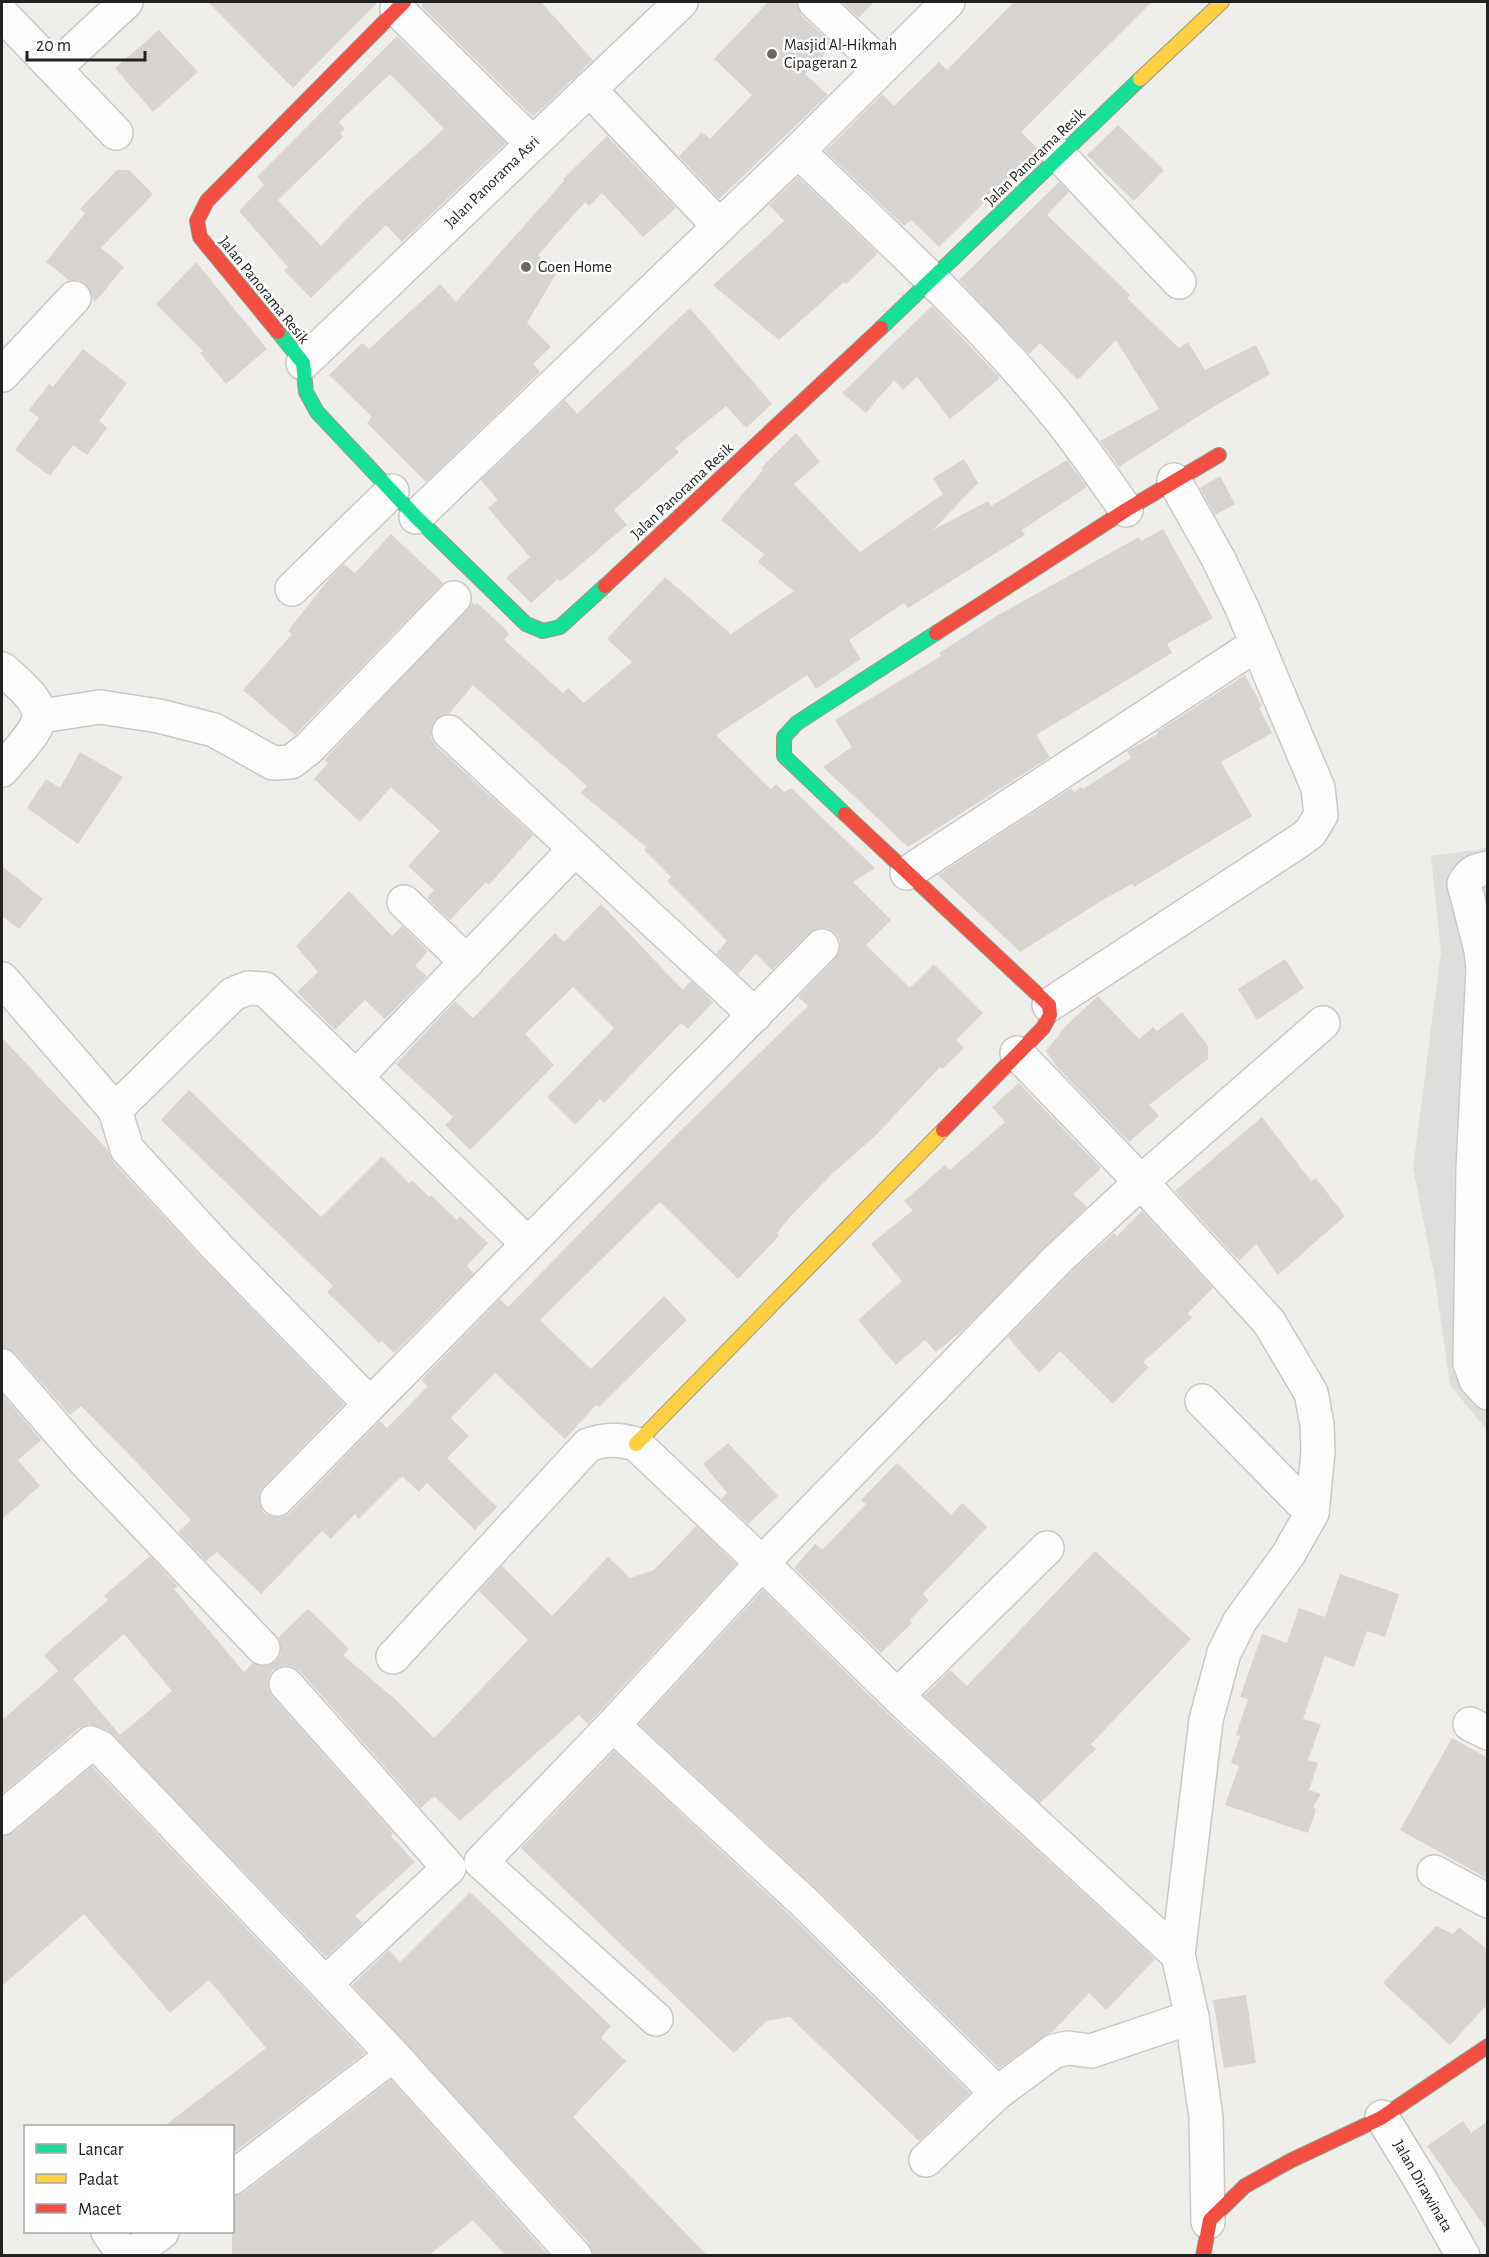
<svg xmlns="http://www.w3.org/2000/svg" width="1489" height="2257" font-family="'Alegreya Sans',sans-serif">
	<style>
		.residential { fill: #dfdedc }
		.building { fill: #d7d4d2; fill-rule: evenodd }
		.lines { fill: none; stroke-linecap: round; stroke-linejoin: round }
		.street-casing { stroke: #c9c8c7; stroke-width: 36 }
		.fast-casing { stroke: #999a82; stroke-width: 16 }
		.slow-casing { stroke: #999a82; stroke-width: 16 }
		.jam-casing { stroke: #999a82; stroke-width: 16 }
		.street { stroke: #fdfcfc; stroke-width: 33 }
		.fast { stroke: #16e098; stroke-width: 14 }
		.slow { stroke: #ffcf43; stroke-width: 14 }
		.jam { stroke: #f24e42; stroke-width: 14 }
		.poi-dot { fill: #6a6968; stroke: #fff; stroke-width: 2 }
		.labels { text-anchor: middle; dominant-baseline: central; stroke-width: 5; stroke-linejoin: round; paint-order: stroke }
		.poi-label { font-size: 16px; fill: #222; stroke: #fff; text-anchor: start }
		.street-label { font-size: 16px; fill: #222; stroke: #fff }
	</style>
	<rect width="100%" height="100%" fill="#f0eeeb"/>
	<!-- residential -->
	<polygon class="residential" points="1487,848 1487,1430 1450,1385 1435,1279 1413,1168 1441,952 1431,856"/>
	<!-- building -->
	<g class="building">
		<polygon points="208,2 378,2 293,88"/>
		<polygon points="422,2 541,2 593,60 533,117 422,7"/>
		<polygon points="768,2 797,2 802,16 833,45 805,74 828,95 719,199 679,156 702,132 710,139 752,95 714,59"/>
		<polygon points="842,2 874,2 859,18"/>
		<polygon points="1014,2 1152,2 1021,132 1038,149 939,247 911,220 904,226 825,151 882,94 894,106 939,62 947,70"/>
		<polygon points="159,30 198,72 153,112 115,68"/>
		<polygon points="397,36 506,143 402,242 386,225 311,298 284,270 288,267 239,211 264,185 321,246 364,201 444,129 390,74 339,122 345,129 340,133 343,137 278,200 257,177"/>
		<polygon points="1118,125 1164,170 1134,201 1087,155"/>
		<polygon points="607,136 676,208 643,237 602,193 589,206 585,202 538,255 556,274 527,323 551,347 533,364 540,372 426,482 367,423 372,417 329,375 362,343 369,349 440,284 456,302 564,181 563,179"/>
		<polygon points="117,170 129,170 153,194 101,248 124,267 95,302 86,284 78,280 69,280 46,262 85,213 80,209"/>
		<polygon points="798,177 878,253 846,284 844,282 779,340 713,285 784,221 769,205"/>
		<polygon points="1059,182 1069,192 1047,215 1130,295 1127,298 1179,348 1188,342 1205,370 1256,345 1270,374 1208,410 1119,467 1100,441 1159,409 1116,340 1078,380 1040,343 1029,354 959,280"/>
		<polygon points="196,262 267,349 226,384 200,353 203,351 156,304"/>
		<polygon points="932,306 1000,378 950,419 917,377 903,390 894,380 866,413 842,393"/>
		<polygon points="690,308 772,404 746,428 726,406 675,448 679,452 614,510 627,525 560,582 558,579 531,603 506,578 530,557 488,508 498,500 481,480 565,400 577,414"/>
		<polygon points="83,349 127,383 99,421 107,428 87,455 73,445 50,476 15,450 39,418 29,410 49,384 53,387"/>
		<polygon points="796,433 820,462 794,484 860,552 943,494 933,478 964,459 978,483 933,530 988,501 991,506 1067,460 1087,487 1022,530 1025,535 908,608 904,603 849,640 861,659 816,689 807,675 716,735 771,789 776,784 784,792 791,788 875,868 853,882 891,920 866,945 910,988 934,964 983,1013 956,1040 964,1048 942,1069 940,1067 875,1136 833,1173 790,1217 777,1233 779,1236 738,1279 660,1202 540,1320 591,1369 664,1296 687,1320 599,1407 596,1405 565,1439 495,1373 451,1418 469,1436 447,1458 497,1507 475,1530 427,1483 419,1492 402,1476 359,1519 355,1514 331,1539 322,1531 261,1594 217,1552 206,1561 178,1532 191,1520 141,1467 81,1406 70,1415 16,1354 2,1348 2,1038 107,1149 113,1162 204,1260 344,1404 264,1486 259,1494 259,1503 264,1513 273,1517 281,1517 290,1513 380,1421 387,1428 428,1386 421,1380 500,1299 508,1307 677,1134 808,1006 798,997 835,959 840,950 840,940 836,933 827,928 818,928 809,933 772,970 756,954 738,974 716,954 727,941 667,881 671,877 644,850 646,847 581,793 587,786 473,685 449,714 435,720 431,728 431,738 436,746 533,835 489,885 486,882 450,920 427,898 434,890 408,866 440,831 391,787 360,822 314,779 328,763 324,760 472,603 475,605 477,603 503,627 509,634 504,640 563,693 568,688 584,703 632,662 607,639 665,577 731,634 794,591 758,562 764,554 721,520 763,470 761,468"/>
		<polygon points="1220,476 1235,504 1215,515 1200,488"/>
		<polygon points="1163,529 1213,618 1167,644 1172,653 1036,735 1050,757 908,847 823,767 852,747 835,720 941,656 939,653 998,615 1139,537 1141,541"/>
		<polygon points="391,534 443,583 295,735 243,690 292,634 288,631 328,580 344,564 355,573"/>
		<polygon points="1245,675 1262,706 1259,708 1272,733 1221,762 1252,816 1134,887 1132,884 1106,898 1020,952 938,875 1071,788 1074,792 1081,787 1083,789 1131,758 1127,751 1158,734 1157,732"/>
		<polygon points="80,752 123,777 78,844 27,808 46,779 60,788"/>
		<polygon points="2,866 43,899 19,929 2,916"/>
		<polygon points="349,891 392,936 402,926 428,951 415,966 427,976 385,1019 365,1000 335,1030 297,992 318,972 296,946"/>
		<polygon points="601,904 683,990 691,981 713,1002 688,1029 681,1023 604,1103 600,1099 575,1125 547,1097 614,1028 573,987 525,1034 554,1065 470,1150 445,1125 453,1117 396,1064 455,1001 473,1018 555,933 564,942"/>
		<polygon points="1285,959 1304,988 1257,1020 1238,989"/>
		<polygon points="1098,996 1139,1039 1153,1027 1157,1031 1182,1012 1208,1046 1208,1059 1149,1105 1159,1116 1129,1142 1056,1066 1046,1051 1066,1026"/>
		<polygon points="1019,1083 1100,1167 1100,1170 1073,1194 1087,1207 963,1330 936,1352 925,1340 896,1365 858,1320 902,1281 871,1244 913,1210 904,1201 945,1165 950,1170 1005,1122 992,1107"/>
		<polygon points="189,1090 321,1217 382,1156 409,1183 412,1180 429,1197 431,1195 457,1220 460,1216 488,1243 467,1266 474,1273 394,1353 382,1341 379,1343 327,1292 333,1286 161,1120"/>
		<polygon points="1262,1117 1311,1181 1316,1178 1345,1216 1278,1275 1256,1244 1239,1261 1175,1191"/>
		<polygon points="1142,1211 1213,1288 1188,1313 1192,1318 1143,1362 1149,1367 1113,1404 1060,1351 1039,1373 1008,1337 1071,1272 1114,1233 1117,1236"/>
		<polygon points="2,1394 41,1440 18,1460 40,1486 2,1519"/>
		<polygon points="728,1443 778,1496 748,1524 721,1499 727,1493 703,1464"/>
		<polygon points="897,1463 951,1515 962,1503 987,1527 923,1594 929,1600 910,1620 912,1623 881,1653 794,1568 815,1544 822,1550 866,1504 861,1500"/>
		<path d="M696,1526L736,1564L588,1724L579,1715L460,1821L434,1796L421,1808L300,1671L292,1666H283L273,1670L268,1678V1687L272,1696L393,1833L391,1836L415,1862L355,1916L363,1923L326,1957L108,1730L89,1724L79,1728L2,1794V1720L58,1671L44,1655L108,1600L104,1596L150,1556L178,1586L174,1589L244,1672L253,1663L267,1666L276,1661L281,1653L278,1638L308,1609L349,1649L343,1655L396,1700L434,1738L528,1640L479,1591L502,1566L552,1616L608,1557L630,1578L654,1570ZM124,1634L172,1691L120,1735L73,1679Z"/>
		<polygon points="1095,1551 1191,1639 1091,1744 1096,1749 1040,1803 924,1696 950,1670 967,1686"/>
		<polygon points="1340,1574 1399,1594 1385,1637 1367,1631 1354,1667 1325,1656 1303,1719 1321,1724 1308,1760 1318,1763 1309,1790 1321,1794 1313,1807 1316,1810 1308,1833 1225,1805 1239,1766 1231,1763 1240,1736 1236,1735 1248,1699 1240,1697 1262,1634 1287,1643 1299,1608 1325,1617"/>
		<polygon points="763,1590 884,1710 1155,1959 1106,2010 1089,1993 1052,2032 999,2068 818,1890 639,1724"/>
		<polygon points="1452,1738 1488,1758 1488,1879 1400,1830"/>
		<polygon points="614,1751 792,1917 970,2093 919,2141 790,2017 766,2021 734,2053 521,1848"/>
		<polygon points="92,1766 365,2053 232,2154 232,2127 163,2127 266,2048 209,1980 170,2013 84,1914 2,1986 2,1836 14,1832"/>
		<polygon points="470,1892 611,2026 601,2038 626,2061 573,2117 708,2256 593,2256 589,2243 352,1985 389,1950 400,1962"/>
		<polygon points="1436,1926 1453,1934 1459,1927 1488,1950 1488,2004 1450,2045 1383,1983"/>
		<polygon points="1246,1995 1256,2063 1224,2068 1213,2000"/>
		<polygon points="391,2080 549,2256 506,2256 473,2220 428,2256 232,2256 232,2196 243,2193"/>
		<polygon points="1463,2121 1471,2133 1488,2121 1488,2231 1427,2146"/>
	</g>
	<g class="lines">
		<defs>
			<g id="street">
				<polyline points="815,2 881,65"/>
				<polyline points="397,9 532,143"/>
				<polyline points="2,14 116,133"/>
				<polyline points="55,68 126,2"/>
				<polyline points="589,89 719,226"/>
				<path d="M798,151C887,237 981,321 1059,418C1083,448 1104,479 1126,510"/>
				<polyline points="1059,155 1179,282"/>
				<polyline points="303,363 681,2"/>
				<polyline points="2,375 74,298"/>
				<polyline points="416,517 798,151 948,2"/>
				<polyline points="292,589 392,491"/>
				<path d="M2,669C58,716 44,720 2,770"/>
				<polyline points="41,716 100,707 159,716 214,730 273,763 291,762 309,748 454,598"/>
				<polyline points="449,732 755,1015"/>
				<path d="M1488,868C1475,870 1470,873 1464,884L1481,950L1483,969L1473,1169L1470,1364L1476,1380L1488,1393"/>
				<polyline points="907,873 1257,644"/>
				<polyline points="404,902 467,962"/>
				<polyline points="2,979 115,1110 127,1149 217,1247 370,1404"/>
				<polyline points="1049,1005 1299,841 1310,833 1321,815 1318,788 1242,608 1218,558 1174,480"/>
				<polyline points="1017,1053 1141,1182 1269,1322 1311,1393 1317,1424 1318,1452 1312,1513 1288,1555 1240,1621 1224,1653 1206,1720 1178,1955 1192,2017 1206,2118 1208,2222"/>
				<polyline points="357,1076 575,849"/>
				<polyline points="115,1110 233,994 248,988 265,989 528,1244"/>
				<polyline points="2,1366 83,1459 263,1648"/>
				<polyline points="1202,1401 1312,1513"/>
				<polyline points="277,1499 822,946"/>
				<path d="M393,1657L588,1445C605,1439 618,1439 636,1444L762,1563L897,1696L1178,1955"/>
				<polyline points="286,1684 449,1868 326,1983"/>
				<polyline points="897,1696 1047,1548"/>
				<polyline points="1470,1724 1488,1733"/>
				<polyline points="613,1725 805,1903 997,2093"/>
				<polyline points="2,1818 91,1743 100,1747 393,2055 575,2256"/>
				<polyline points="1434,1872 1488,1901"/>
				<polyline points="656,2019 481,1862 613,1725 762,1563 1058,1259 1141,1182 1323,1023"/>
				<polyline points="1382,2117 1420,2179 1463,2256"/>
				<polyline points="926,2160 997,2093 1054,2051 1068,2048 1091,2051 1192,2017"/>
				<polyline points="232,2178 393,2055"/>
				<polyline points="108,2232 125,2256"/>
				<polyline points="130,2256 162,2232"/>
			</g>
			<g id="fast">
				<polyline points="881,328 1140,79"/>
				<polyline points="278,332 303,363 306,392 317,412 416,517 526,624 543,631 560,627 605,586"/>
				<polyline points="845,814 784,756 784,737 797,723 936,633"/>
			</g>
			<g id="slow">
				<polyline points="1140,79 1222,2"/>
				<polyline points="636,1444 943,1130"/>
			</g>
			<g id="jam">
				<polyline points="278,332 200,237 197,221 207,201 404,2"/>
				<polyline points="605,586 881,328"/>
				<polyline points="936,633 1126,510 1219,455"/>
				<polyline points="845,814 1049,1005 1050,1015 1043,1028 943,1130"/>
				<polyline points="1203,2256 1210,2220 1245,2186 1290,2161 1381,2118 1488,2046"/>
			</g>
		</defs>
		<!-- street casing -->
		<use href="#street" class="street-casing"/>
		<!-- fast casing -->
		<use href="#fast" class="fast-casing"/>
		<!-- slow casing -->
		<use href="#slow" class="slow-casing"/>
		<!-- jam casing -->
		<use href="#jam" class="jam-casing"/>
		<!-- street -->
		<use href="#street" class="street"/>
		<!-- fast -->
		<use href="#fast" class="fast"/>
		<!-- slow -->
		<use href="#slow" class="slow"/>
		<!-- jam -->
		<use href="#jam" class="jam"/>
	</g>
	<!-- markers -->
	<g class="poi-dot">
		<circle cx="772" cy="54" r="6"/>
		<circle cx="526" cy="267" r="6"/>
	</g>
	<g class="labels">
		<!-- poi labels -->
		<g class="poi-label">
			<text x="784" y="45">Masjid Al-Hikmah<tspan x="784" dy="18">Cipageran 2</tspan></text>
			<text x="538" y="267">Goen Home</text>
		</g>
		<!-- street labels -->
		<g class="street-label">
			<text transform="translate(1035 157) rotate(-44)">Jalan Panorama Resik</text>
			<text transform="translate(492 182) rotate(-44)">Jalan Panorama Asri</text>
			<text transform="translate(264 290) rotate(51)">Jalan Panorama Resik</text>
			<text transform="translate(682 491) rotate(-43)">Jalan Panorama Resik</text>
			<text transform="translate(1423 2186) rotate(60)">Jalan Dirawinata</text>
		</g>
	</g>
	<!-- border -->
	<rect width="1489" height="2257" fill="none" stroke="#222222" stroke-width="6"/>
	<!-- legend -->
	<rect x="24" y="2125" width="210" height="108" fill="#ffffff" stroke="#a7a7a7" stroke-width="1.5"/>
	<rect x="36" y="2144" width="30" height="9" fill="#16e098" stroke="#a7a7a7" stroke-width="1.5"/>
	<text x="78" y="2155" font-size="18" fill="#222222">Lancar</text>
	<rect x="36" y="2174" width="30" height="9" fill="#ffcf43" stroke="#a7a7a7" stroke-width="1.5"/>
	<text x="78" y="2185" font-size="18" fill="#222222">Padat</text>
	<rect x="36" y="2204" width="30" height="9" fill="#f24e42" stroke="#a7a7a7" stroke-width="1.5"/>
	<text x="78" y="2215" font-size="18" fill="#222222">Macet</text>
	<!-- scale -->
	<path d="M27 51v9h118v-9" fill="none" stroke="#222222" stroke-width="3"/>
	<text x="36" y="51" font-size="18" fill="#222222" stroke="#ffffff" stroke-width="4.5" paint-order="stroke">20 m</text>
</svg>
